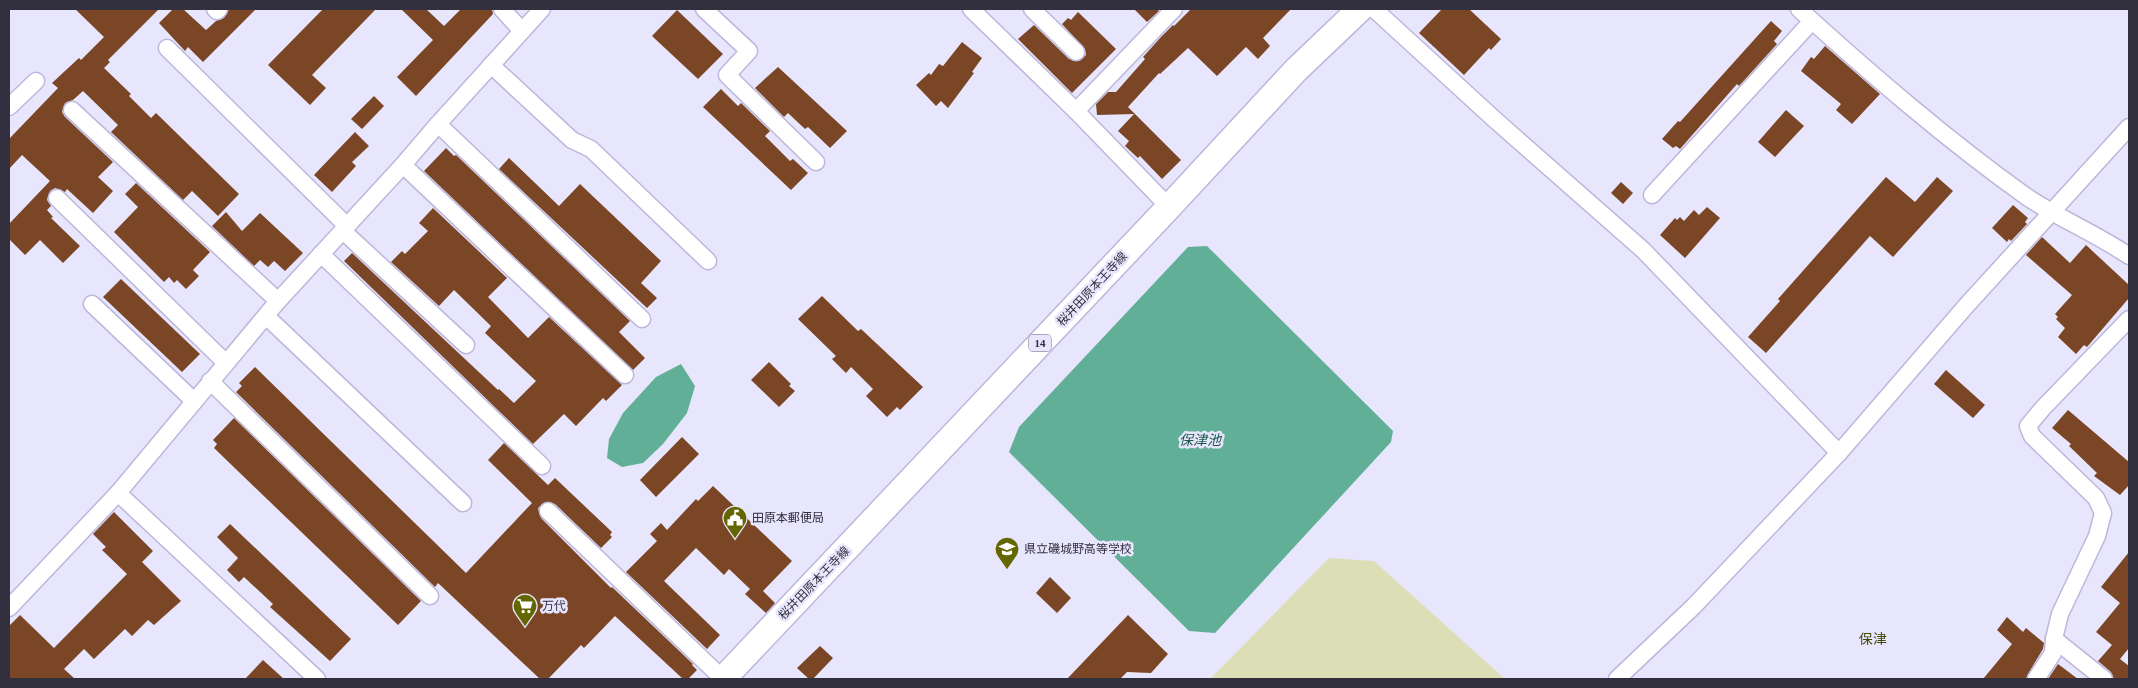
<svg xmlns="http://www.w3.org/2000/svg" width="2138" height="688" font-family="'Times New Roman','Noto Sans JP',serif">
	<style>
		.green { fill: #dcdfb6 }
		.water { fill: #62af97 }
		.building { fill: #7a4626 }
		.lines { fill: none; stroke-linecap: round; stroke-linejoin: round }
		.street-casing { stroke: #bcb7db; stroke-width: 19 }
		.primary-casing { stroke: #bcb7db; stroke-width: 28 }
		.street { stroke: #fff; stroke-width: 16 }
		.primary { stroke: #fff; stroke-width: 25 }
		.labels { text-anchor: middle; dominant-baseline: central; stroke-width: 5; stroke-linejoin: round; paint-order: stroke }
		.shield { fill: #e8e6fc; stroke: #696777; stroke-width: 1 }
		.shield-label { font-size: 11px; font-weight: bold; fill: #32303e }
		.street-label { font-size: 12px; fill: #32303e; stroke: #e8e6fc }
		.poi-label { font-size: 12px; fill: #32303e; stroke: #e8e6fc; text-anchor: start }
		.water-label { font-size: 14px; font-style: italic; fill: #1c5948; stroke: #e8e6fc }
		.neighbourhood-label { font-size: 14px; fill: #464809; stroke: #e8e6fc }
	</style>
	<rect width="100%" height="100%" fill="#e8e6fc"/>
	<!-- green -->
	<polygon class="green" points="1329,558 1374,561 1505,679 1210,679"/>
	<!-- water -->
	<g class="water">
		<polygon points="1207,246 1393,431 1391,442 1215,633 1189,631 1009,452 1019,427 1188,247"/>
		<polygon points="681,364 695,386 687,413 663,444 643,463 622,467 607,458 609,439 623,413 656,377"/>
	</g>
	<!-- building -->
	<g class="building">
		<polygon points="75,9 159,9 108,60 110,62 104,68 131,94 129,96 151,118 156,113 239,194 218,216 192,191 183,200 111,132 118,125 83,91 73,100 65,103 62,112 65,117 113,162 98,177 113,191 93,213 67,189 65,192 55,188 50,191 47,200 51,206 47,210 53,217 51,218 80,246 63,263 40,240 25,255 9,239 9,224 50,181 22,155 9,169 9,139 58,88 52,83 79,58 81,60 104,37"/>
		<polygon points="173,9 183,9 206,30 216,21 224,18 229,9 256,9 203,62 188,47 185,51 159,23"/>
		<polygon points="323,9 376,9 312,75 326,88 310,105 268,65"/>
		<polygon points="401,9 426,9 444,26 461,9 492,9 493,14 416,96 397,77 433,40"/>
		<polygon points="1134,9 1157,9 1159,11 1147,22"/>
		<polygon points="1191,9 1291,9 1263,38 1270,46 1258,59 1246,47 1217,76 1188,48 1160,74 1159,73 1128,107 1181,160 1162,179 1140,156 1138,158 1125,146 1129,141 1118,131 1134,114 1097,115 1096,104 1108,92 1116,92 1145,59 1143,57 1161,37 1173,25 1174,26"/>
		<polygon points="1442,9 1469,9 1501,39 1491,50 1489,48 1464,75 1419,33"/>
		<polygon points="677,10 723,54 698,79 652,36"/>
		<polygon points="1078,12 1116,49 1072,93 1018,39 1034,25 1069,59 1079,61 1086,55 1085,49 1062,24 1068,18 1071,20"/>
		<polygon points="1771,21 1782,31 1774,41 1777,44 1739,86 1737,84 1680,149 1676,146 1673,148 1662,139 1678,121 1680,122"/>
		<polygon points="962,42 982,58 972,72 974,73 948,108 941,101 936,106 916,85 929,73 931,75 939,64 943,66"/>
		<polygon points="1825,46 1880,94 1852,124 1836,110 1841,104 1801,71 1811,57 1814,59"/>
		<polygon points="778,67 847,131 830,148 808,127 805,129 788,113 784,117 755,88"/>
		<polygon points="721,89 738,106 741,103 770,131 765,136 790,161 793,159 808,173 791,190 703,107"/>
		<polygon points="374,96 384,106 362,129 351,119"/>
		<polygon points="1786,110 1804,126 1775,157 1758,142"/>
		<polygon points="355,132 369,146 352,162 356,166 332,192 314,175"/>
		<polygon points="446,148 454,156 456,155 630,321 619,332 645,358 633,370 424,171"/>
		<polygon points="509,158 559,206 580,184 661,261 641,283 657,298 647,308 499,169"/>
		<polygon points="1886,177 1915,202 1937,177 1953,191 1893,257 1870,236 1766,353 1748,337 1780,301 1778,299"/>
		<polygon points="1621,182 1633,193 1623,204 1611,193"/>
		<polygon points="136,183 210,252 193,270 199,276 186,289 177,280 174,283 169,277 164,282 114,232 138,207 125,194"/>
		<polygon points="2013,205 2028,218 2025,222 2027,224 2011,241 2009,239 2007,242 1992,228"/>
		<polygon points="1707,207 1720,218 1685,258 1660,235 1675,218 1677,220 1680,217 1684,221 1694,210 1699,215"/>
		<polygon points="433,208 507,278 488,297 528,338 549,317 622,385 606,401 603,398 576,426 564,414 533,444 344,261 352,253 498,390 499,389 514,403 536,381 485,333 491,326 454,290 439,306 391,262 402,251 405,254 428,231 419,223"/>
		<polygon points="226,212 242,231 260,213 303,253 285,271 274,261 268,267 260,260 254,266 212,226"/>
		<polygon points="2042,237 2070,263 2086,245 2129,285 2129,298 2087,347 2084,345 2076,354 2058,337 2065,328 2056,319 2058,317 2055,314 2072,295 2026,255"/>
		<polygon points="121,279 200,354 182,372 103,297"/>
		<polygon points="822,296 858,331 861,329 923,387 900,410 897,407 887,417 866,396 873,389 851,367 846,373 832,359 836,356 798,319"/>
		<polygon points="769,362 791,384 789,386 795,391 779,407 751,380"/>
		<polygon points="255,367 466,573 532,503 488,460 504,443 548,485 555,478 612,532 610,535 612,537 601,548 555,504 545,502 538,508 541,518 611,588 612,587 693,664 692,665 697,670 688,679 683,679 615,616 584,648 581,645 548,679 540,679 438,583 435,587 236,392 242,386 239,383"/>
		<polygon points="1946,370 1985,405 1973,418 1934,384"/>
		<polygon points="2068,410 2129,462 2129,485 2120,495 2094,476 2097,473 2069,446 2071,444 2052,428"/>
		<polygon points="234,418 421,601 398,625 214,448 217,444 213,440"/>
		<polygon points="682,437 699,454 656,497 640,480"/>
		<polygon points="713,486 792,561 763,591 775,603 766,613 745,594 750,589 729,569 724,575 696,548 664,581 720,635 707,649 626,572 657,541 650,534 661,523 667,530 696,499 698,501"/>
		<polygon points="114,512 153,551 142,562 181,601 154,625 148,620 132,636 125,629 94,659 84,649 64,669 75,679 9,679 9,626 20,615 54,648 127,574 102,550 106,547 93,534"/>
		<polygon points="230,524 351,639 330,661 270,607 273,604 244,577 239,582 227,570 238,558 217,537"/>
		<polygon points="2129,552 2129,648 2120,659 2129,666 2129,679 2114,679 2111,672 2098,661 2112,645 2096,632 2120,603 2101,587"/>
		<polygon points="1050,577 1071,598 1057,613 1036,593"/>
		<polygon points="1128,615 1168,654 1151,673 1127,672 1120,679 1067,679"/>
		<polygon points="2007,617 2023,632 2026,628 2044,643 2043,649 2028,674 2026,679 1983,679 2012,644 1997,630"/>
		<polygon points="820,646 833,658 813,679 809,679 797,668"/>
		<polygon points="263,660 284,679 245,679"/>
		<polygon points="2058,664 2078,679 2048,679"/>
	</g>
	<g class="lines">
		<defs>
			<g id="street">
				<polyline points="215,9 217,11 219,9"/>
				<polyline points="502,9 522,31"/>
				<polyline points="704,9 749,51 727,75 816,162"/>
				<polyline points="971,9 1076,111 1169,207"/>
				<polyline points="1032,9 1076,52"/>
				<polyline points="1374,9 1493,118 1643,250 1839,453"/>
				<path d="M1799,9C1872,75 1947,140 2027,197C2060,219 2097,234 2129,256"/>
				<polyline points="167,48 347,226"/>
				<polyline points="491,65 572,140 591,149 708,261"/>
				<polyline points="9,107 36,81"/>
				<polyline points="72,110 278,301"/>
				<polyline points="1076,111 1174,9"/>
				<polyline points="438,124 642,319"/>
				<polyline points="403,165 625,375"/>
				<polyline points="1652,195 1812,21"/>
				<polyline points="57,198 226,363"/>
				<polyline points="343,231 466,345"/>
				<polyline points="321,254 542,466"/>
				<polyline points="92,304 194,401"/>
				<polyline points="266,316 463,503"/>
				<polyline points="210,381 430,596"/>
				<polyline points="118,493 317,679"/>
				<polyline points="548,511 723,679"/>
				<polyline points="9,608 118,493 278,301 403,165 438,124 542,9"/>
				<polyline points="2054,639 2104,679"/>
				<polyline points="1617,679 1694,606 1839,453 1966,306 2129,127"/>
				<polyline points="2036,679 2053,653 2054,639 2060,614 2097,536 2103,513 2096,498 2032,436 2028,426 2043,408 2129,319"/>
			</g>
			<polyline id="primary" points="723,679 1169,207 1296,70 1360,9"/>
		</defs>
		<!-- street casing -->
		<use href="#street" class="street-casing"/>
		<!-- primary casing -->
		<use href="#primary" class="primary-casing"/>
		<!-- street -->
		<use href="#street" class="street"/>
		<!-- primary -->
		<use href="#primary" class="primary"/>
	</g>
	<!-- icons -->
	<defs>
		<symbol id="civic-pin" viewBox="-11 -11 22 30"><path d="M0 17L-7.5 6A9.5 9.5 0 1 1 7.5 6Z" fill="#646602" stroke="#e8e6fc"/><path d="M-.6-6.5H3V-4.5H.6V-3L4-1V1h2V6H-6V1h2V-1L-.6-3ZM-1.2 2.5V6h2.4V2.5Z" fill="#fff"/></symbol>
		<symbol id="school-pin" viewBox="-11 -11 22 30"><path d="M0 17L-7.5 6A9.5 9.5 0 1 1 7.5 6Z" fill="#646602" stroke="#e8e6fc"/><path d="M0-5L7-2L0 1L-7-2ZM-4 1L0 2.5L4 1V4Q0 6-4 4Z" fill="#fff"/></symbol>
		<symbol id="supermarket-pin" viewBox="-11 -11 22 30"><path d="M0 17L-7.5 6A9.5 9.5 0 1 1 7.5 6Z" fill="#646602" stroke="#e8e6fc"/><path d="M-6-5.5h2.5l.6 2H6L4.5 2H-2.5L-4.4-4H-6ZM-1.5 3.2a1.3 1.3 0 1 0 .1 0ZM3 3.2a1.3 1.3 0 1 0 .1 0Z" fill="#fff"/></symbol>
	</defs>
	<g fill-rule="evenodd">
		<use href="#civic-pin" x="721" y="504" width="28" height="38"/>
		<use href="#school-pin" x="993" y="535" width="28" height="38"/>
		<use href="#supermarket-pin" x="511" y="592" width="28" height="38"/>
	</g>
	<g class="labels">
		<!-- shield labels -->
		<rect class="shield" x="1029" y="334.5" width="22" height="17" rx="4"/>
		<g class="shield-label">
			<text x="1040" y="343">14</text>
		</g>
		<!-- street labels -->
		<g class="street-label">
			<text transform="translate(1092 289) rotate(-47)">桜井田原本王寺線</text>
			<text transform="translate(814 583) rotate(-46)">桜井田原本王寺線</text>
		</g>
		<!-- poi labels -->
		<g class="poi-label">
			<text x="752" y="518">田原本郵便局</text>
			<text x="1024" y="549">県立磯城野高等学校</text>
			<text x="542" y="606">万代</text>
		</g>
		<!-- water labels -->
		<g class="water-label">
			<text x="1200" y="440">保津池</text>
		</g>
		<!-- neighbourhood labels -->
		<g class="neighbourhood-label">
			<text x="1873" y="639">保津</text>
		</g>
	</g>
	<!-- border -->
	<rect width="2138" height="688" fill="none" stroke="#32303e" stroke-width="20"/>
</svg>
